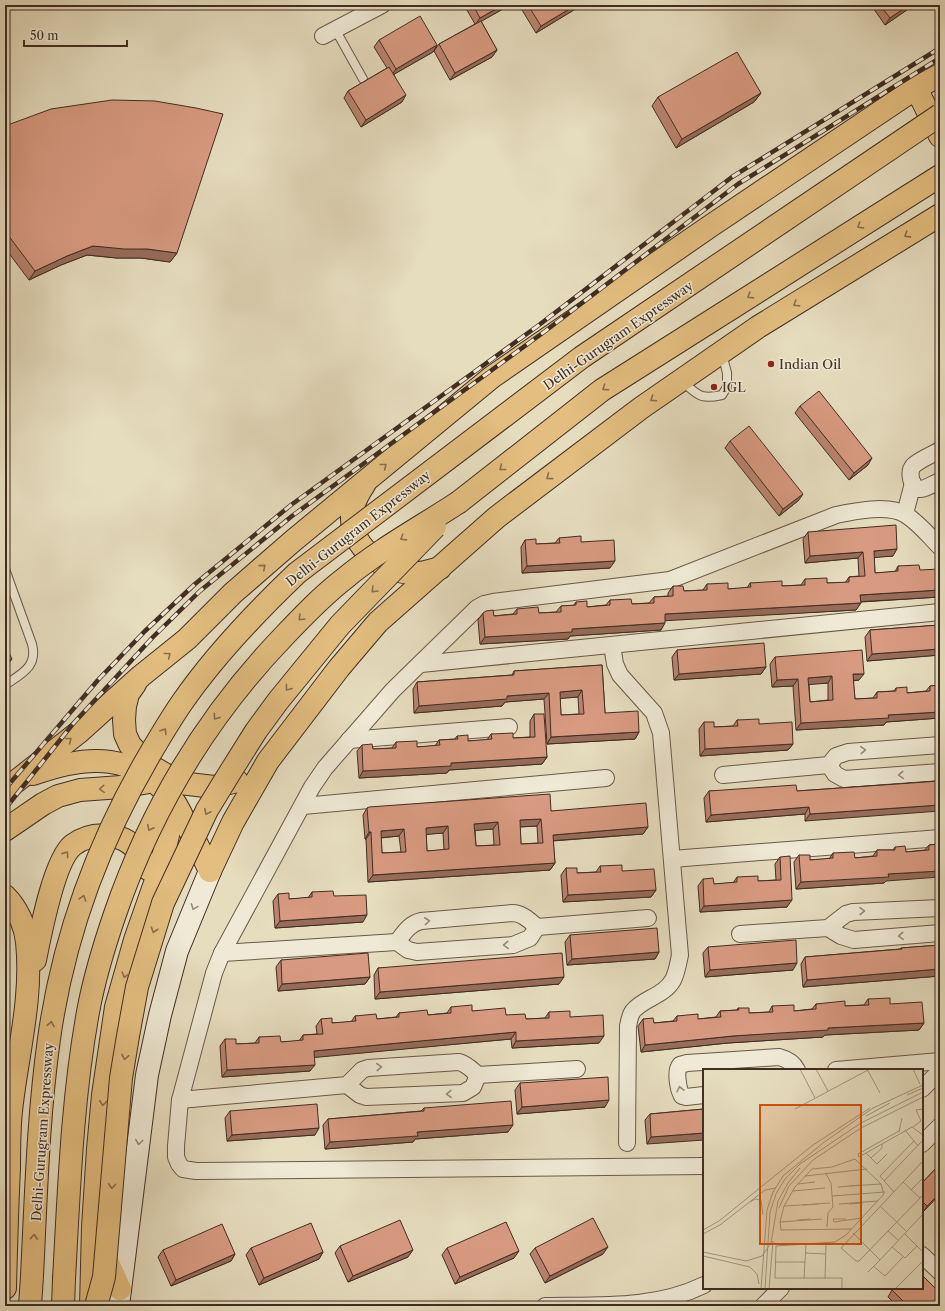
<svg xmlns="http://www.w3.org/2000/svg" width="945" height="1311" font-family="'Libre Caslon Text',serif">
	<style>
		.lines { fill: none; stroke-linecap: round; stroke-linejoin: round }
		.service-casing { stroke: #6a5949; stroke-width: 10 }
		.minor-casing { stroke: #6a5949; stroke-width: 18 }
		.secondary-casing { stroke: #412d22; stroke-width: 24 }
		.primary-casing { stroke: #412d22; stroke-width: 24 }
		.motorway-casing { stroke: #412d22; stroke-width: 24 }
		.service { stroke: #efe9d5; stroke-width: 8 }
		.minor { stroke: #efe9d5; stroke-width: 16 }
		.secondary { stroke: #efe9d5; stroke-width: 22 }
		.primary { stroke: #e3be80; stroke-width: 22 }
		.motorway { stroke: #e3be80; stroke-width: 22 }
		.rail-casing { stroke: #412d22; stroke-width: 4.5 }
		.rail { stroke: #efe9d5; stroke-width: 3; stroke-dasharray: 9; stroke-linecap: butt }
		.motorway-bridge-casing { stroke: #412d22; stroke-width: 24; stroke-linecap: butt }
		.motorway-bridge { stroke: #e3be80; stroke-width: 22 }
		.wall { fill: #ba846f; stroke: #412d22; fill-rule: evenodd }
		.shaded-wall { fill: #976c5a; stroke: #412d22 }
		.building { fill: #d89a81; stroke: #412d22; fill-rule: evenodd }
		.oneway { stroke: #8a6e4c }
		.oneway2 { stroke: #988b7c }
		.poi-dot { fill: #8f2418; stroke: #efe9d5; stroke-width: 1.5 }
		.labels { text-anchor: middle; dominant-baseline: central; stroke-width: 3; stroke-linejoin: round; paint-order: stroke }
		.street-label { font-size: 13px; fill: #412d22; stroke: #efe9d5 }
		.poi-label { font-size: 13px; fill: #412d22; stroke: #efe9d5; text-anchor: start }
		.inset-road { fill: none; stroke: #a49780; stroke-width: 1 }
		.view { fill: #cf520f; fill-opacity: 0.15; stroke: #cf520f; stroke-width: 2 }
		.inset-edge { fill: none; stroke: #412d22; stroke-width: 2 }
	</style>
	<rect width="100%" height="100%" fill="#e6ddbf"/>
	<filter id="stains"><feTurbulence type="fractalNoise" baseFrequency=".005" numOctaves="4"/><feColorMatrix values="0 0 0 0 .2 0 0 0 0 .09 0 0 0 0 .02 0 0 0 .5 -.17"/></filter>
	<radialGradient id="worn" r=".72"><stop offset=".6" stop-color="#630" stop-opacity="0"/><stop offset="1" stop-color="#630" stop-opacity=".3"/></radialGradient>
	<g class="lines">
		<defs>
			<g id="service">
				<polyline points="335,29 363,79"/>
				<path d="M682,381C698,395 700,400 722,395L727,387V373L722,353"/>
				<path d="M5,569L32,644C38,667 21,674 5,685"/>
			</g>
			<g id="minor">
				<polyline points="323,36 382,5"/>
				<path d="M940,450C932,455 920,459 913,466C908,472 911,489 920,489C926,489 934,483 940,481"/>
				<polyline points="905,514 913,483"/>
				<path d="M612,645L615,664L620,675L654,713L661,733L680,955C678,964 677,972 673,980C664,996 644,998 633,1011C630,1015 629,1021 628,1026L627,1143"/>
				<polyline points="421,664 940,612"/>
				<polyline points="349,740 509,727"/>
				<polyline points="829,765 835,774 844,779 940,772"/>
				<polyline points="723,775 829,765 836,756 848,752 940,745"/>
				<polyline points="303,806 606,778"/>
				<polyline points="672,859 940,838"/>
				<polyline points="828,928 846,914 853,912 940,908"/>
				<polyline points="740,934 828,928 841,936 854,940 940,933"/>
				<path d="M397,942C404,933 409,924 421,921L512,913C522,913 529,920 537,927L648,918"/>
				<polyline points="222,953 397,942 408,950 417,952 513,945 530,938 537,927"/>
				<polyline points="836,1070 940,1061"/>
				<polyline points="347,1085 360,1095 366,1097 463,1093 473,1087 478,1075"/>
				<polyline points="922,1089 940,1071"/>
				<path d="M704,1095L686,1097L682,1096C678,1089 675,1071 680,1065L687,1063L779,1057C787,1059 793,1062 797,1070"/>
				<path d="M180,1100L347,1085L362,1070L368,1068L459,1062C467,1064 472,1070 478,1075L577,1069"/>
				<polyline points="922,1144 940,1126"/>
				<path d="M704,1166L196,1171L183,1169L179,1164L176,1157V1146L180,1100L214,973L222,953L312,787L325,768L393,690L477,608L484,604L493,602L670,580L836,515C855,511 889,504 906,515C919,523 929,536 940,547"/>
				<polyline points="922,1255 940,1272"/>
				<path d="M545,1306C599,1305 655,1309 704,1285"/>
				<polyline points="763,1306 781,1288"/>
			</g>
			<polyline id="secondary" points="118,1306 147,1075 160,1015 177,951 210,871"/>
			<g id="primary">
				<polyline points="916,88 940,136"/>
				<path d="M364,485C357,495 352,505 352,517C351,547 384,572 412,573C422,574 430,571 440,568"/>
				<polyline points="135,684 128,694 125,706 124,720 125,734 130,745 149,765 180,783 214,787 237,781"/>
				<path d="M33,774C89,754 135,752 175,803C179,809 182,816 185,822C194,838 202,854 210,871"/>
				<polyline points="5,790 79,732 141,676 187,639 233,593 294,540 492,377 709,227 916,88 940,75"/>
				<polyline points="5,830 43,804 58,796 80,790 121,787 149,782"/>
				<polyline points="210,871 233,822 268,761 339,668 378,622 497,517 641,408 758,327 940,215"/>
			</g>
			<g id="motorway">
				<polyline points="459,502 602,390 940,176"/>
				<path d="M5,896C17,908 25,925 27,942C33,999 17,1055 11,1111C9,1130 9,1150 9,1169C7,1209 6,1248 5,1288"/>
				<path d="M35,960C40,935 54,860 73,845C84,837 98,834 111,836C130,838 141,851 148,869"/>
				<polyline points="102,1250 120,1289"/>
				<polyline points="30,1306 32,1276"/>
				<polyline points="63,1306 64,1279"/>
				<polyline points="91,1306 93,1227 98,1149 103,1095 116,1007 135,940 161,866 175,804"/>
			</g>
		</defs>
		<!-- service casing -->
		<use href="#service" class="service-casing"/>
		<!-- minor casing -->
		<use href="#minor" class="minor-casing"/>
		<!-- secondary casing -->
		<use href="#secondary" class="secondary-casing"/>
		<!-- primary casing -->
		<use href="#primary" class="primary-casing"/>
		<!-- motorway casing -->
		<use href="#motorway" class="motorway-casing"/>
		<!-- service -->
		<use href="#service" class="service"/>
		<!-- minor -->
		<use href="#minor" class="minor"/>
		<!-- secondary -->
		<use href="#secondary" class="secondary"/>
		<!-- primary -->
		<use href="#primary" class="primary"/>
		<!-- motorway -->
		<use href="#motorway" class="motorway"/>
		<defs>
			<g id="rail">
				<polyline points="5,789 98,680 145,631 195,584 291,505 539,325 732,177 940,48"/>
				<polyline points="5,809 72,725 153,637 200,591 292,516 544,332 738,184 940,58"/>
			</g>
		</defs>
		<!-- rail casing -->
		<use href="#rail" class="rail-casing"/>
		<!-- rail -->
		<use href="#rail" class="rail"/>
		<defs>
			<g id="motorway-bridge">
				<path d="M32,1276C36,1197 38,1117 49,1039C63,938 99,841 150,754C160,737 170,720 181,704C214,656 255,613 297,573L582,357L940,115"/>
				<path d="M64,1279C69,1190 72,1100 88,1012C94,979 104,946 115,914C151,809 207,716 284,636C303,616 322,596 344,579C380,549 421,527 459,502"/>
				<polyline points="96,1306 104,1277 121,1078 128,1036 137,987 163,903 207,810 229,774 256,731 278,701 340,625 435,527"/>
			</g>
		</defs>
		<!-- motorway-bridge casing -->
		<use href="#motorway-bridge" class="motorway-bridge-casing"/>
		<!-- motorway-bridge -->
		<use href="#motorway-bridge" class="motorway-bridge"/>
	</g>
	<!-- wall -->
	<g class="wall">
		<polygon points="464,5 510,5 481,21 497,50 492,57 450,80 434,51 439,44 475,24"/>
		<polygon points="519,5 579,5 577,8 536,33"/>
		<polygon points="871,5 914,5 885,25"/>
		<polygon points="379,40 437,45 433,52 394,74 402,102 361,127 344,98 348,91 387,68 374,47"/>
		<polygon points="761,93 754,102 676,148 652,106 658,97"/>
		<polygon points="5,126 177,253 170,262 141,258 117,258 87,255 61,265 29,280 5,248"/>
		<polygon points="800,406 868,465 849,480 795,413"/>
		<polygon points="730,441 799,500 779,516 725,448"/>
		<polygon points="808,532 893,556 874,557 875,573 895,572 898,566 920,570 940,597 861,602 856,610 665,620 661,630 570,636 568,639 480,644 478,620 483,613 494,616 513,614 517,609 539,613 556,612 561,606 573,606 576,602 587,607 606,605 610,600 632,604 649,603 654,597 668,596 668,593 673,586 684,591 703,590 707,584 728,589 747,588 750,583 782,586 801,585 805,579 827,583 845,583 849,577 859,576 858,558 805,563 803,539"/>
		<polygon points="559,538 581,542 610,568 522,573 521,547 525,540 536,544 555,543"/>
		<polygon points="940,625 940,655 867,661 865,637 870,630"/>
		<polygon points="677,650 766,667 761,674 674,680 672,657"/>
		<path d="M775,657L859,680L853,681L855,699L873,698L877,692L894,691L896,688L907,693L926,691L930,686L940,685V718L886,722L884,725L796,730L793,686L772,687L770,664ZM828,683V700L810,702L809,684Z"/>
		<path d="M602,665L605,713L639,732L635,739L547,744L544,699L505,702L502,706L414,713L413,689L417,682L512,675L514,671ZM578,697L579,714L561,715L560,698Z"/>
		<polygon points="534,714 547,757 542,764 449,770 447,773 359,778 357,751 362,745 373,749 392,748 396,742 417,747 435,746 439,740 455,739 457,736 468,741 487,740 491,734 513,738 530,737 530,721"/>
		<polygon points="737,720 759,724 793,744 788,750 700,756 699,729 704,722 714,727 733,726"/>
		<polygon points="940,781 805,821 805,814 706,822 704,798 709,791 797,791"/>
		<path d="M367,808L551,811L648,827L643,834L553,841L555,863L550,870L368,882L366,839H365L363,815ZM537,826L538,843L521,844L520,827ZM493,829L494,845L476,846L475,830ZM443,833L444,850L427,851L426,834ZM399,836L401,852L382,853L381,838Z"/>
		<polygon points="940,844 886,881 884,883 796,889 794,862 799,855 810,860 829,859 833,853 855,858 873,856 877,850 893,850 895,847 906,852 925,850 929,845"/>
		<polygon points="780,857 787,907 700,912 698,886 703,879 714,884 733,883 737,877 758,881 776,880 775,864"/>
		<polygon points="600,866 622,871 656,890 651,897 563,902 561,875 566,868 577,873 596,872"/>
		<polygon points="312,892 334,896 363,922 275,928 273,901 278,894 289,899 308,898"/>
		<polygon points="570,935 659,952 655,959 567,965 565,942"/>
		<polygon points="940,945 940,976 803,987 801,964 805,957 900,949 901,948"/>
		<polygon points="708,947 793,970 705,977 703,953"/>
		<polygon points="281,960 370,977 365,984 278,991 276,967"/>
		<polygon points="378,968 559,984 375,999 374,975"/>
		<polygon points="868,999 890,1004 924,1023 919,1030 825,1035 823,1037 728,1043 641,1052 638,1026 643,1019 654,1023 673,1021 677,1016 698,1019 716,1017 720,1011 737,1010 738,1008 749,1013 769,1012 772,1006 794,1011 812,1009 816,1004 845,1006 864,1005"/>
		<polygon points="451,1007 472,1011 506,1015 526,1019 545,1018 549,1012 570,1017 599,1043 512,1048 511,1039 314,1057 310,1071 222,1077 220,1046 225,1039 236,1044 255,1043 259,1037 281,1042 299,1041 303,1035 317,1034 316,1026 321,1019 332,1023 351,1022 355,1016 377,1019 396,1017 399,1013 428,1015 447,1013"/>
		<polygon points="520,1083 605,1107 517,1114 515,1090"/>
		<polygon points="424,1108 508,1132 415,1139 413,1142 325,1149 323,1125 328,1119 421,1111"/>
		<polygon points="704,1109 647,1144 645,1120 650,1114"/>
		<polygon points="230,1111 315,1135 227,1141 225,1118"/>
		<polygon points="940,1164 940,1194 924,1211 922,1208 922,1183"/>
		<polygon points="340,1246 408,1257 348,1282 335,1253"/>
		<polygon points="251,1248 323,1252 319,1259 259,1285 246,1255"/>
		<polygon points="447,1248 514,1258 455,1284 442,1255"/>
		<polygon points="535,1248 603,1254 545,1283 530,1254"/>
		<polygon points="163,1250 235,1254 231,1261 171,1286 158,1257"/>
		<polygon points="892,1290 940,1306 897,1306 888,1297"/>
	</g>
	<!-- shaded-wall -->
	<g class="shaded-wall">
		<polygon points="503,5 510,5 475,25 480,18"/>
		<polygon points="576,5 579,5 577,8 536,33 541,26"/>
		<polygon points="909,5 914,5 885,25 890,18"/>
		<polygon points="437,45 433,52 391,76 396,69"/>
		<polygon points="497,50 492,57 450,80 455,73"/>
		<polygon points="761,93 754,102 676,148 682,139"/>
		<polygon points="406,95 402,102 361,127 366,120"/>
		<polygon points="93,246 147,249 177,253 170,262 141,258 117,258 87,255 61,265 29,280 35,271 67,256"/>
		<polygon points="872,458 868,465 849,480 854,473"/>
		<polygon points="803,494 799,500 779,516 783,509"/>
		<polygon points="897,549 893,556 869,558 874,551"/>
		<polygon points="863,552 858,558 805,563 810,556"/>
		<polygon points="615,561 610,568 522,573 527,566"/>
		<polygon points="940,590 940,597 855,602 860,595"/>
		<polygon points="861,603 856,610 660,621 665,614"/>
		<polygon points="665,623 661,630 570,636 568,639 480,644 485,637 572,629"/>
		<polygon points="940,649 940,655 867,661 872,654"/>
		<polygon points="12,659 6,667 5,667 5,662"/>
		<polygon points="766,667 761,674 674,680 679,674"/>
		<polygon points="853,674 864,674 859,680 848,681"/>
		<polygon points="832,676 828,683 804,685 808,678"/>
		<polygon points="798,679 793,686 772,687 777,680"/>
		<polygon points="582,690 578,697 555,699 560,692"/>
		<polygon points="549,693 544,699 505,702 502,706 414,713 419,706 507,696"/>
		<polygon points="940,712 940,718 886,722 884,725 796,730 801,723 888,715"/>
		<polygon points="639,732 635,739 547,744 551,737"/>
		<polygon points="793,744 788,750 700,756 705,749"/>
		<polygon points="547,757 542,764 449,770 447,773 359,778 363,771 451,763"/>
		<polygon points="940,805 940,811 805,821 810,814"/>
		<polygon points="809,807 805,814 706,822 711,815"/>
		<polygon points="541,819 537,826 515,827 520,820"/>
		<polygon points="498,822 493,829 470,831 474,824"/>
		<polygon points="448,826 443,833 421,835 426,828"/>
		<polygon points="648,827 643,834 548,841 553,835"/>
		<polygon points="404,829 399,836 376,838 381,831"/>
		<polygon points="369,832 371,832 366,839 365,839"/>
		<polygon points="555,863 550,870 368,882 373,875"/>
		<polygon points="940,871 940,877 886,881 884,883 796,889 801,882 888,874"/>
		<polygon points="656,890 651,897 563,902 568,895"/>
		<polygon points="792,900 787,907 700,912 704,906"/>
		<polygon points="367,915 363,922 275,928 280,921"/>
		<polygon points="659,952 655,959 567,965 572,959"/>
		<polygon points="797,963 793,970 705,977 710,970"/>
		<polygon points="940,969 940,976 803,987 807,980"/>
		<polygon points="370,977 365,984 278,991 282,984"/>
		<polygon points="564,977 559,984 375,999 380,992"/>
		<polygon points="924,1023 919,1030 825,1035 823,1037 728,1043 641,1052 645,1045 733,1036 828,1028"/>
		<polygon points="516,1032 511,1039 309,1058 314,1051"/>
		<polygon points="604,1036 599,1043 512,1048 516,1041"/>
		<polygon points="315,1065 310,1071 222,1077 227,1070"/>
		<polygon points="609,1100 605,1107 517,1114 522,1107"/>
		<polygon points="513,1125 508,1132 415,1139 413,1142 325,1149 330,1142 417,1132"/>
		<polygon points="319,1128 315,1135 227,1141 232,1135"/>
		<polygon points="704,1133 704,1140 647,1144 651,1137"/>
		<polygon points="940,1193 940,1194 924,1211 927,1206"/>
		<polygon points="608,1247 603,1254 545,1283 550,1276"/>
		<polygon points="413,1250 408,1257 348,1282 353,1276"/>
		<polygon points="519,1251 514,1258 455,1284 460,1277"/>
		<polygon points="323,1252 319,1259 259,1285 264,1278"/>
		<polygon points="235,1254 231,1261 171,1286 176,1280"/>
	</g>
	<!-- building -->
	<g class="building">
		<polygon points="473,5 503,5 480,18"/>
		<polygon points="528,5 576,5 541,26"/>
		<polygon points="880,5 909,5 890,18"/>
		<polygon points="420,16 437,45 396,69 379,40"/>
		<polygon points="481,21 497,50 455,73 439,44"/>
		<polygon points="737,52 761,93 682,139 658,97"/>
		<polygon points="389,67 406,95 366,120 348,91"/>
		<polygon points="112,100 155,101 196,108 223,114 177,253 147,249 124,249 93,246 67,256 35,271 5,231 5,126 51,109"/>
		<polygon points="819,391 872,458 854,473 800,406"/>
		<polygon points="749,426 803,494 783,509 730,441"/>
		<polygon points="896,525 897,549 874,551 875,573 898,571 898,566 919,565 920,570 940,569 940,590 860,595 861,603 665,614 665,623 572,629 572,632 485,637 483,613 486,611 493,610 494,616 517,614 517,609 538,607 539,613 561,612 561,606 576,605 576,602 587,601 587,607 610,605 610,600 631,599 632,604 654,603 654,597 673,596 673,586 683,586 684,591 707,590 707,584 728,583 728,589 751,587 750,583 782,581 782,586 805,585 805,579 827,578 827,583 849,582 849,577 865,576 863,552 810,556 808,532"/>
		<polygon points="581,536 581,542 614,540 615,561 527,566 525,540 536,539 536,544 560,543 559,538"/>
		<polygon points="940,625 940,649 872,654 870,630"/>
		<polygon points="764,643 766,667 679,674 677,650"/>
		<polygon points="5,645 12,659 5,662"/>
		<path d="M862,650L864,674H853L855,699L877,698V692L896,691V688L907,687V693L930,691V686L940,685V712L888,715L889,718L801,723L798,679L777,680L775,657ZM832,676L833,700L810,702L808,678Z"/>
		<path d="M602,665L605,713L638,711L639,732L551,737L549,693L507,696V699L419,706L417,682L514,675V671ZM582,690L584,714L561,715L560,692Z"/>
		<polygon points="534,714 544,714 547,757 451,763 451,766 363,771 362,745 372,744 373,749 396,748 396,742 417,741 417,747 440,745 439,740 458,739 457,736 468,735 468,741 492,739 491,734 513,733 513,738 535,737"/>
		<polygon points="759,719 759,724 792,722 793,744 705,749 704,722 714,722 714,727 738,726 737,720"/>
		<polygon points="940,781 940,805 810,814 809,807 711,815 709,791 796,785 797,791"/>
		<path d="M550,794L551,811L646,803L648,827L553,835L555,863L373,875L371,832H369L367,808L369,807ZM541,819L543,843L521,844L520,820ZM498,822L500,845L476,846L474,824ZM448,826L449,849L427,851L426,828ZM404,829L406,852L382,853L381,831Z"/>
		<polygon points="940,844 940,871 888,874 889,877 801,882 799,855 810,855 810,860 833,858 833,853 854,852 855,858 877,856 877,850 895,850 895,847 905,846 906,852 929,850 929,845"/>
		<polygon points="790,856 792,900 704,906 703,879 713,878 714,884 737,882 737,877 758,876 758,881 781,880 780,857"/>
		<polygon points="622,865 622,871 654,869 656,890 568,895 566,868 577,868 577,873 601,872 600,866"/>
		<polygon points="333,891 334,896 366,895 367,915 280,921 278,894 289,893 289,899 312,897 312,892"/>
		<polygon points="657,928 659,952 572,959 570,935"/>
		<polygon points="796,940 797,963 710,970 708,947"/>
		<polygon points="940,945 940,969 807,980 805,957 902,949 901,948"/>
		<polygon points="368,953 370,977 282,984 281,960"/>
		<polygon points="562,953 564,977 380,992 378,968"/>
		<polygon points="890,998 890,1004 922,1002 924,1023 828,1028 828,1030 733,1036 645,1045 643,1019 653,1018 654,1023 677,1021 677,1016 698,1014 698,1019 721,1017 720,1011 739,1010 738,1008 749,1008 749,1013 773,1012 772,1006 794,1005 794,1011 816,1009 816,1004 845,1001 845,1006 869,1005 868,999"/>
		<polygon points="472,1005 472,1011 505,1008 506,1015 525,1014 526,1019 549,1018 549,1012 570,1011 570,1017 603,1015 604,1036 516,1041 516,1032 314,1051 315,1065 227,1070 225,1039 236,1039 236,1044 259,1043 259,1037 280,1036 281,1042 303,1040 303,1035 323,1034 321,1019 332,1018 332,1023 356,1021 355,1016 376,1014 377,1019 399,1017 399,1013 427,1010 428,1015 451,1013 451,1007"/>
		<polygon points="608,1077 609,1100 522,1107 520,1083"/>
		<polygon points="511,1101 513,1125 417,1132 418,1136 330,1142 328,1119 424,1111 424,1108"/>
		<polygon points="317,1104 319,1128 232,1135 230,1111"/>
		<polygon points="704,1109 704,1133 651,1137 650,1114"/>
		<polygon points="940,1164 940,1193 927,1206 922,1201 922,1183"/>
		<polygon points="593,1218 608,1247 550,1276 535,1248"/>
		<polygon points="400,1220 413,1250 353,1276 340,1246"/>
		<polygon points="506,1222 519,1251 460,1277 447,1248"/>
		<polygon points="311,1223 323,1252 264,1278 251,1248"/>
		<polygon points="222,1224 235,1254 176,1280 163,1250"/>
		<polygon points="922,1275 940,1293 940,1306 908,1306 892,1290 895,1288 922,1288"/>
	</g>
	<!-- one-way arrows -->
	<defs><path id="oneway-chevron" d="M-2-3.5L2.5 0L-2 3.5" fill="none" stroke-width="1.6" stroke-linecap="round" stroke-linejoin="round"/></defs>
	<g class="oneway">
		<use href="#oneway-chevron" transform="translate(860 226) rotate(148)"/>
		<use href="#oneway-chevron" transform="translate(907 235) rotate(148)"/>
		<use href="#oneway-chevron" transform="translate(750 296) rotate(148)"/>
		<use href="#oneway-chevron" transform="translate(796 304) rotate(148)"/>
		<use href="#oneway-chevron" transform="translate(605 388) rotate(146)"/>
		<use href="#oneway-chevron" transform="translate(653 399) rotate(146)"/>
		<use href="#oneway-chevron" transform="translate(384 466) rotate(-39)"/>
		<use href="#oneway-chevron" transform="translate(502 468) rotate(142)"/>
		<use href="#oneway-chevron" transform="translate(549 477) rotate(143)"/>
		<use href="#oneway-chevron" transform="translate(403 538) rotate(148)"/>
		<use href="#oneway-chevron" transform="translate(263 567) rotate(-41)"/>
		<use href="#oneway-chevron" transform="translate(374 590) rotate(134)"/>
		<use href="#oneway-chevron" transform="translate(301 618) rotate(135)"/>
		<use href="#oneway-chevron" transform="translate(168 655) rotate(-39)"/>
		<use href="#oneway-chevron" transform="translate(288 688) rotate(128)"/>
		<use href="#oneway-chevron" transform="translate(216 717) rotate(126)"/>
		<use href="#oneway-chevron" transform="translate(164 731) rotate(-58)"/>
		<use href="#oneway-chevron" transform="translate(69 740) rotate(-38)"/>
		<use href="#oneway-chevron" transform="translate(102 789) rotate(176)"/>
		<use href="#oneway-chevron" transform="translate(207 812) rotate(117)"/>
		<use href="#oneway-chevron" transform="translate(150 828) rotate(117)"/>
		<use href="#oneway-chevron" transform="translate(66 854) rotate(-55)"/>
		<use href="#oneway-chevron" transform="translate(83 898) rotate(-72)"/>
		<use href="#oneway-chevron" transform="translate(154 930) rotate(109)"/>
		<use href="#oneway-chevron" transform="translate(125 975) rotate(105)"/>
		<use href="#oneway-chevron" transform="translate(51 1024) rotate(-79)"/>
		<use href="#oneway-chevron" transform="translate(125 1057) rotate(99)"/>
		<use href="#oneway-chevron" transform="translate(103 1103) rotate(95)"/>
		<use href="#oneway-chevron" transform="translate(112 1186) rotate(94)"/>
		<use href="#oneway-chevron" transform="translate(34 1237) rotate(-87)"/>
	</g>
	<g class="oneway2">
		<use href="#oneway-chevron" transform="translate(863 750) rotate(-4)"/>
		<use href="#oneway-chevron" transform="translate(901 775) rotate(176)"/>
		<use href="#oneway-chevron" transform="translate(194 907) rotate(111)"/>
		<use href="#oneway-chevron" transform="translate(862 911) rotate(-3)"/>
		<use href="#oneway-chevron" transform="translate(427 921) rotate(-6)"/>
		<use href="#oneway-chevron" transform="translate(901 936) rotate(176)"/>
		<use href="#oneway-chevron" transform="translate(506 945) rotate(176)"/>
		<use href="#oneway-chevron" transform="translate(379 1067) rotate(-3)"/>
		<use href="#oneway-chevron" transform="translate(680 1089) rotate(-103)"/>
		<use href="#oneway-chevron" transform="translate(449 1094) rotate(178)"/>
		<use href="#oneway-chevron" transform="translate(139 1142) rotate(97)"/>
	</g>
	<!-- markers -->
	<g class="poi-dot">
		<circle cx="771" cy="364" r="4"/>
		<circle cx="714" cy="387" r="4"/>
	</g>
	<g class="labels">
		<!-- street labels -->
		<g class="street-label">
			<text transform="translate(618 335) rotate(-35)">Delhi-Gurugram Expressway</text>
			<text transform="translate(358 528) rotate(-38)">Delhi-Gurugram Expressway</text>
			<text transform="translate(42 1132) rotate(-86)">Delhi-Gurugram Expressway</text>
		</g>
		<!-- poi labels -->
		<g class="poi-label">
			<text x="779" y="364">Indian Oil</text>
			<text x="722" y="387">IGL</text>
		</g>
	</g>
	<!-- overview -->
	<g transform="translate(703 1069)">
		<rect width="220" height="220" fill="#e6ddbf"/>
		<path class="inset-road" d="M97,0L112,29M113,0L125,22M164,0L177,24M210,0L217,15M204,26L220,19M92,40L165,1M163,47L187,34M210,58L218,52L213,41L220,40M202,61L215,77M196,63L199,49M163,84L174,95L184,85M156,88L209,58L220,66M156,88L155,85L196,62M168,89L179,79V75M220,92L138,179L153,192H156L220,126M123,105L128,114L130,138L125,144L124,158M102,107L164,100M181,112L220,71M200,113L217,129M95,115L112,113M146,117L178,115M135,118L159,116M208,121L220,109M90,122L122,119M191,123L177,107L211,72M129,127L182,123M47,133L52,130L58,131L60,146M136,135L175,132M146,135L160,134M100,136L127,134M81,137L115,135M177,137L204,163M76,139L86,117L110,91L158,59L220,28M143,150H130L131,153L159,149M94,151L108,150M77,153L119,150M0,161L16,152L110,76L167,39M185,162L195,171M150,164L177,191L220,145M0,165L17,156L62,121L73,119M202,165L220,183M189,178L202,189L214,177M0,183L43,192L59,187L68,174L75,132L85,114L97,99M103,184L122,185M0,187L47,198L54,205L56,215M72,193H102M170,197L182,207L200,188M165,203L177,191M101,210L103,175M122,210L123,175M58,220L64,141L70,123L80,107L120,74L170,39L220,16M62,220L67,143L73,125L82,110L97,95L158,54L220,23M66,220L70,172M139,220V209H72L73,177L132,173L143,166L181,125L178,115L152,90L129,98L109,100L92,118L81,137L77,153L78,161L148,160M192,220L220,192"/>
		<path class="view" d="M57,36H158V175H57Z"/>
		<rect width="220" height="220" class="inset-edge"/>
	</g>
	<!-- margin -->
	<rect width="945" height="1311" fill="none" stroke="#e6ddbf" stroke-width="20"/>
	<rect x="6" y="6" width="933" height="1299" fill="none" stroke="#412d22" stroke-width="2"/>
	<rect x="10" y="10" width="925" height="1291" fill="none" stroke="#412d22"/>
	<!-- scale -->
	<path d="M24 40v6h103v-6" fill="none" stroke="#412d22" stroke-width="2"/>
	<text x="30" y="40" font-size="12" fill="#412d22" stroke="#efe9d5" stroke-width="3" paint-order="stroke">50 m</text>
	<rect width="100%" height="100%" filter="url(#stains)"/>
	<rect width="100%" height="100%" fill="url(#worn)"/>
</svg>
